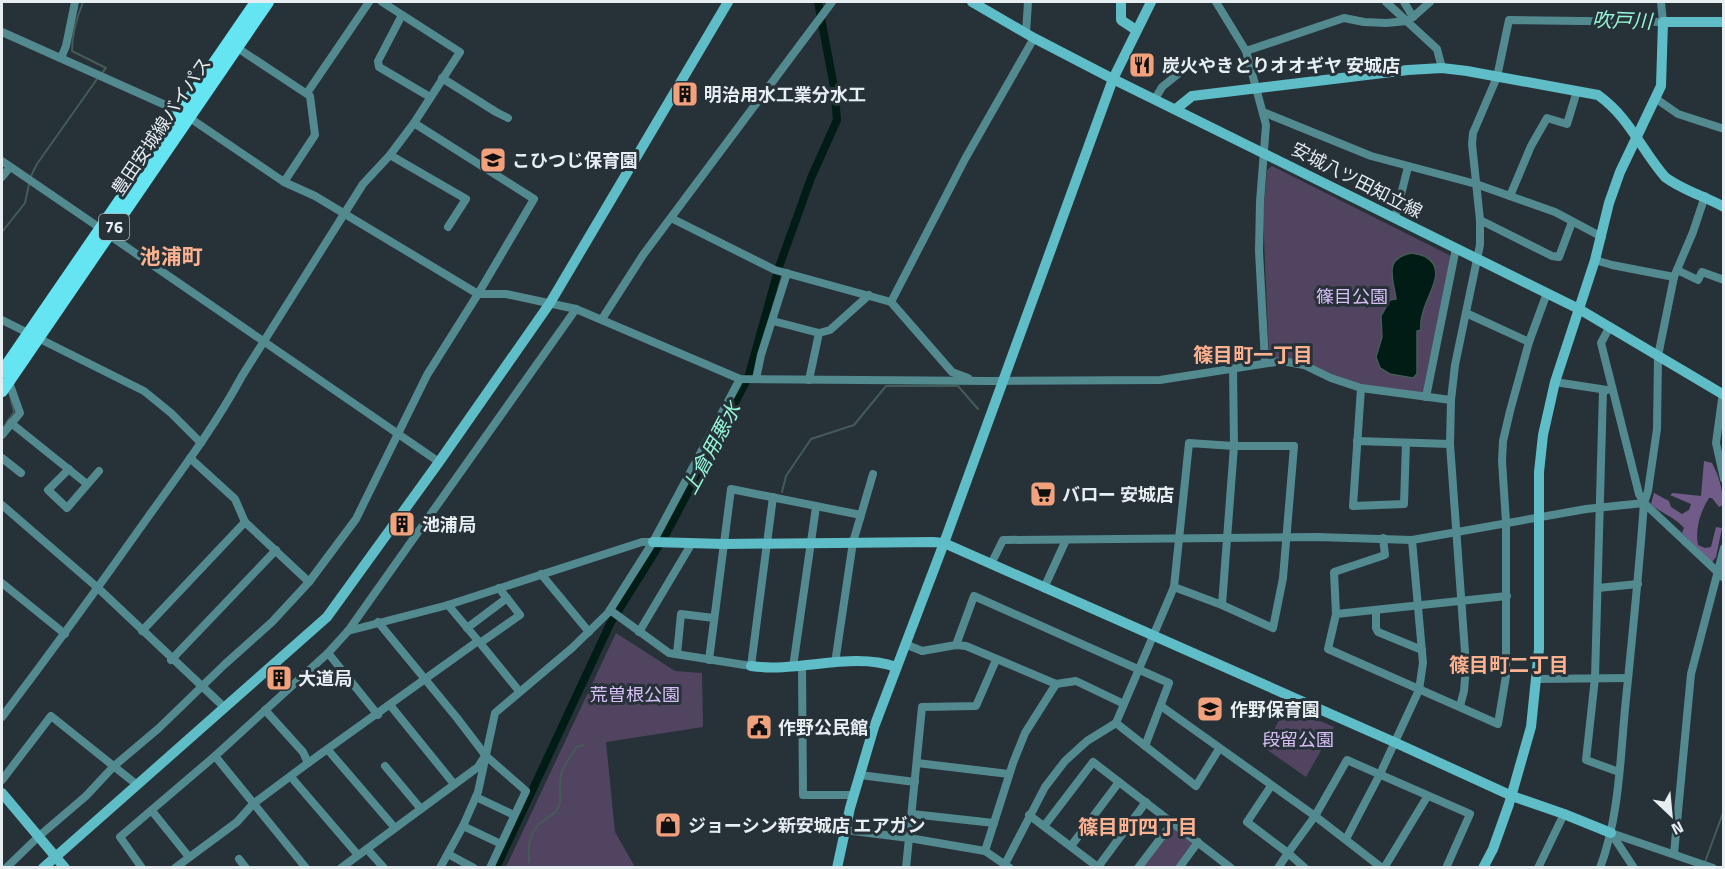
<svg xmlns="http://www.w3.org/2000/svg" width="1725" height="869" font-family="'Titillium Web','Noto Sans JP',sans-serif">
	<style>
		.green { fill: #514461 }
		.forest { fill: #715c89 }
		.water { fill: #001c14; stroke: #455b57; stroke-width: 1.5 }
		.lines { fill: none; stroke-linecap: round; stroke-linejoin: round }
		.stream { stroke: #455b57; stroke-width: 2 }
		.canal { stroke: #001c14; stroke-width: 8 }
		.street { stroke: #528a90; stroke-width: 8 }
		.secondary { stroke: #5ebdc7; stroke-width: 10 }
		.primary { stroke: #65e4f2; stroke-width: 12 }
		.labels { text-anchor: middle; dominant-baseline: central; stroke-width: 6; stroke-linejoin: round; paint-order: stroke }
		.shield { fill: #273138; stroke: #adb5ba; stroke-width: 1.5 }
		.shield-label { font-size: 16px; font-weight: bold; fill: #e7eef2 }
		.poi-label { font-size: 18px; font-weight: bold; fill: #e7eef2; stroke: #273138; text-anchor: start }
		.street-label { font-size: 18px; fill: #e7eef2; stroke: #273138 }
		.park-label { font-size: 18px; fill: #d9bff8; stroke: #273138 }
		.water-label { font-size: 20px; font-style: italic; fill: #94f6d6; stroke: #273138 }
		.neighbourhood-label { font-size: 20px; font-weight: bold; fill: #feb290; stroke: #273138 }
		.quarter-label { font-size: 21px; font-weight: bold; fill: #feb290; stroke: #273138 }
	</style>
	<rect width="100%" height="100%" fill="#273138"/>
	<!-- green -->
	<g class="green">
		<path d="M1272,166L1449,255L1451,258L1425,391L1422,393C1400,390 1377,389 1357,383C1327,375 1304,357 1272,359L1269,357L1263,215L1267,170Z"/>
		<polygon points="616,633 675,671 702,673 703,727 606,742 615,832 635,867 506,867"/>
		<polygon points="1285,705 1334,727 1306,777 1266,749"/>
		<polygon points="1174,827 1191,841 1192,844 1175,867 1142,868"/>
	</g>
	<!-- forest -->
	<path class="forest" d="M1704,461L1712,463C1719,476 1723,490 1723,505L1719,507L1712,498H1709C1700,512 1695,529 1698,545L1705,548L1711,547L1716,527L1722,528L1716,557L1712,562L1682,533L1684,528C1675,517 1662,514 1651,504L1654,493L1669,501L1671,507L1682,514L1689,510L1691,504L1670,495L1673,493L1701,496Z"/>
	<!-- water -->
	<path class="water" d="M1412,253C1416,254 1423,255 1426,257C1446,269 1430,291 1425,306C1422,314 1420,322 1421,330L1417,331V374L1413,378L1390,374L1380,368L1376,357L1382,337L1381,316L1390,300L1396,299C1393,277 1383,258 1412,253Z"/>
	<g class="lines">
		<!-- stream -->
		<g class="stream">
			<path d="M83,2C77,17 72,34 72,51L106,68L101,74"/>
			<polyline points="30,178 37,164 97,79"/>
			<polyline points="2,232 25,203 29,184"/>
			<polyline points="2,429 14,412 9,392"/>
			<polyline points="782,492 786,476 811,439 854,425 886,386 958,386 978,409"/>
			<path d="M529,862C528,845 529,831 544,820C549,816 555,815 558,808C563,798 558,787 561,776C563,765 571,756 577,747L583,745"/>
			<polyline points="1705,862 1724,810"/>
		</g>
		<!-- canal -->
		<polyline class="canal" points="496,868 610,624 665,536 748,378 779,267 811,178 837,120 834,87 818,2"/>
		<!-- street -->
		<g class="street">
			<polyline points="1216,2 1246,51 1266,125 1260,202 1259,251 1265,362"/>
			<polyline points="1386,2 1437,49 1442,68"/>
			<polyline points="1404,2 1413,17 1430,2"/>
			<polyline points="402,15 378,61 379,67 430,97"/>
			<polyline points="2,32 181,112 284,182 315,196 478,294 506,294 576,309 740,379 991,381 1160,380 1282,361 1304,365 1331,378 1361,388 1451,400"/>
			<polyline points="1026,33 1028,2"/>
			<polyline points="236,47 310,96 315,135 284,182"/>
			<polyline points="1246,51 1344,18 1364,22 1386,23 1407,21 1413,17"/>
			<polyline points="61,58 66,46 75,2"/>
			<polyline points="442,78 496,112 508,118"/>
			<polyline points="307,93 369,2"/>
			<polyline points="1655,98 1678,114 1724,129"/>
			<polyline points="1155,99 1162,87 1183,70"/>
			<polyline points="1263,112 1371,156 1476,184 1555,212 1602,237"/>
			<polyline points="390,155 466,199 448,227"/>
			<polyline points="2,161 100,228"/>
			<polyline points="2,177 10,167"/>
			<polyline points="1510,196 1531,146 1547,118 1567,124 1577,91"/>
			<polyline points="671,218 775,270 891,302 952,372 968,378"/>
			<polyline points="1395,218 1408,167"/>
			<polyline points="1480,220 1552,256 1559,257 1572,222"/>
			<polyline points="109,235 439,462"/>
			<polyline points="1595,260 1612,265 1674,277"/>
			<polyline points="1677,270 1698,280 1702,272 1724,280"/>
			<polyline points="891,302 965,159 1034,38"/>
			<polyline points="1466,313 1529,342"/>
			<polyline points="602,319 643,255 832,2"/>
			<polyline points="2,320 28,333"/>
			<polyline points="773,321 819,333"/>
			<polyline points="1609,328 1601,343 1639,494 1644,503 1724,578"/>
			<polyline points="38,338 144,391 171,413 201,443"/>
			<polyline points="756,379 761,355 787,273"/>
			<polyline points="809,380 819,333 830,330 869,295"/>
			<polyline points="1555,382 1607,390"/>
			<polyline points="1361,388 1353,506 1404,504 1406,443"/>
			<polyline points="1603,390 1595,678 1586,760 1619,772"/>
			<polyline points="1723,392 1716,443 1724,479"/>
			<polyline points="1426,397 1456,248"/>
			<polyline points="11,423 87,484"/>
			<polyline points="2,435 20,413 9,382"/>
			<polyline points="1357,441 1450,444"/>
			<polyline points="2,458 21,473"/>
			<polyline points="190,458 235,499 245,522 309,582"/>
			<polyline points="69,469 48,490 67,508 99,471"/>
			<polyline points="2,505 98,588 224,707"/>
			<polyline points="861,515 873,474"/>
			<polyline points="1383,538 1385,555 1334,572 1336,614 1328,649 1498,724 1506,676 1506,522 1502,461 1503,441 1510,411 1529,342 1547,293"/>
			<polyline points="991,564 1003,540 1317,537 1412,540 1586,509 1644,503"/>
			<polyline points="541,574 589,632"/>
			<polyline points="2,583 65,634"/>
			<polyline points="1174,587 1222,605 1273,628 1283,578 1294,446 1234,446 1222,605"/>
			<polyline points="1044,588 1066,540"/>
			<polyline points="1598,588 1638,584"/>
			<polyline points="448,605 480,643 520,615 499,588"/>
			<polyline points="610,610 669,653 751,666 773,497"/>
			<polyline points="1376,610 1376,628 1378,632 1422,650"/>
			<polyline points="1336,614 1507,596"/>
			<polyline points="378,622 457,718 486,756 526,791 490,868"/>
			<polyline points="467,628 507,598"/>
			<polyline points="142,631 245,522"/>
			<polyline points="348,631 448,605 642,542 653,542"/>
			<polyline points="639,632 692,543"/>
			<polyline points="480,643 519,691"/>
			<polyline points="905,644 922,651 956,645 966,646 1056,684 1076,681 1124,704"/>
			<polyline points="956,645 974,596 1169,683 1145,746"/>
			<polyline points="328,653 378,715"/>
			<polyline points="677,654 681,614 714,618"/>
			<polyline points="171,660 276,550"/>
			<polyline points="709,660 731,489 861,515 853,542 835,663"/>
			<polyline points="802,666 803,795 854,795"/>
			<polyline points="793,667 816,507"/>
			<polyline points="1538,679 1628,678"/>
			<polyline points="390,705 454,784"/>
			<polyline points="1161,706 1315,816 1382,868"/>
			<polyline points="1460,706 1464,691 1466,666 1450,444 1451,400 1455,365 1480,245 1480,220 1472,144 1473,133 1497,77 1509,20 1663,22 1661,2"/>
			<polyline points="265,710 303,752 308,763"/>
			<path d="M2,717C52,651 100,585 148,517C181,471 215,426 242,376L363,184L390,155L414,123L460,52L382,2"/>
			<polyline points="1116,723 1196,786 1219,749"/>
			<polyline points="328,750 395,828"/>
			<polyline points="215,756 306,868"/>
			<polyline points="917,763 1009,774"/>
			<polyline points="385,766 421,809"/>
			<polyline points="860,775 915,782"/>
			<polyline points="291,777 358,855"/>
			<polyline points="2,780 51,716 136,784"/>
			<polyline points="1271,786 1247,822 1288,853 1315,816 1347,760 1470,814 1446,868"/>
			<polyline points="476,797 514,815"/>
			<polyline points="152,811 189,857"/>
			<polyline points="912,814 994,823"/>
			<polyline points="1029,815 1099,868"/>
			<polyline points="1045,825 1093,762 1231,868"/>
			<polyline points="463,826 501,844"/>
			<polyline points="845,830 909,838 985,851 1010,868"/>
			<polyline points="1611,833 1713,868"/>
			<polyline points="1611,833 1634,868"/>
			<polyline points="1346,839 1380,774 1419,690 1423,663 1412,540"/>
			<polyline points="1071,846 1119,782"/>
			<polyline points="367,849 384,868"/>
			<polyline points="985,851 1013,763 1025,733 1056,684"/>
			<polyline points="448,854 474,868"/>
			<polyline points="1674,854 1691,674 1724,548"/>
			<polyline points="239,859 246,868"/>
			<polyline points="1005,864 1045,787 1065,761 1087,741 1116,723 1124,704 1174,587 1189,443 1234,446 1233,367"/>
			<polyline points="1098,867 1146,802"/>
			<polyline points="6,868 38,837 86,796 114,766 159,728 224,665 272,622 309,582 356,519 427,375 478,294 534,199 414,123"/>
			<polyline points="142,868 120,837 215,756 328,653 348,631 576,309"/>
			<polyline points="175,868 237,822 253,804 308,763 478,641"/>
			<polyline points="341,868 478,767 483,759"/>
			<polyline points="440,868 463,826 478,792 495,713 572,648 608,613 653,542 740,379"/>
			<polyline points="906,868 922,707 976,706 996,660"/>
			<polyline points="1138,868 1173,822"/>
			<polyline points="1179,868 1198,842"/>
			<polyline points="1278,868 1288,853 1305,868"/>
			<polyline points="1384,868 1427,797"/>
			<polyline points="1538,868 1564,814"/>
			<path d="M1600,868C1619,817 1620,762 1625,709C1632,640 1639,572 1644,503L1648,491L1657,429L1658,356L1674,277L1693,232L1705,196"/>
		</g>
		<!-- secondary -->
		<g class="secondary">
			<polyline points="972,2 1034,38 1113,79 1579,309 1724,395"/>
			<polyline points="1121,2 1121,20 1136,30"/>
			<path d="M1176,109L1192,96L1408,70L1442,68L1467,71L1598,95C1630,118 1640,148 1665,177C1682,190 1704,196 1724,207"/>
			<polyline points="653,542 724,544 933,542 944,543 1394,742 1512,796 1564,814 1611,833"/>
			<path d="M751,666C798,673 852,651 896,667"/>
			<polyline points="2,793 65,868"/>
			<polyline points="43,868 327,617 439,462 550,303 728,2"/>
			<polyline points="837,868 850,808 874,727 944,543 1113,79 1151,2"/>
			<polyline points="1483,868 1493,849 1509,804 1531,727 1539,649 1539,472 1543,435 1555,382 1595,260 1609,203 1620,172 1661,86 1663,22 1724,22"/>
		</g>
		<!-- primary -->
		<g class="primary">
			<polyline points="2,372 256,2"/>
			<polyline points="2,391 268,2"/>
		</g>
	</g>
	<!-- icons -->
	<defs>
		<symbol id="restaurant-square" viewBox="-11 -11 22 22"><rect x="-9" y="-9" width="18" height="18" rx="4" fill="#f1a17c" stroke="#273138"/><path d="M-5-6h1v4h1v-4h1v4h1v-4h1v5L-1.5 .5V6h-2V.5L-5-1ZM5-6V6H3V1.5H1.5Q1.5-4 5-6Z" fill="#111"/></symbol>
		<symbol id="building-square" viewBox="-11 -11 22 22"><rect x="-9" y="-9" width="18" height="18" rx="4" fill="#f1a17c" stroke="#273138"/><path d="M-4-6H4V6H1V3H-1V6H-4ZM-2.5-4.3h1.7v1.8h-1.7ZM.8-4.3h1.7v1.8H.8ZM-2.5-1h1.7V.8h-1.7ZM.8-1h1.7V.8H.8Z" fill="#111"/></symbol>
		<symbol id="school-square" viewBox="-11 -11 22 22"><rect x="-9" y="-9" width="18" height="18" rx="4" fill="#f1a17c" stroke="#273138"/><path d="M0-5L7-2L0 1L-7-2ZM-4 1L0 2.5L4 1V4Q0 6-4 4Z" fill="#111"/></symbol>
		<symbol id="supermarket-square" viewBox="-11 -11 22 22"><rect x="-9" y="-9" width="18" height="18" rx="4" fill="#f1a17c" stroke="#273138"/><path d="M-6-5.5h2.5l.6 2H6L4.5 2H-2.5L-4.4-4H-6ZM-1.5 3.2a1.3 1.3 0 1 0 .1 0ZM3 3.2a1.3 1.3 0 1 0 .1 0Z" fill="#111"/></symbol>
		<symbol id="civic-square" viewBox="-11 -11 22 22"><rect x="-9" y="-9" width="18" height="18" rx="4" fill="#f1a17c" stroke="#273138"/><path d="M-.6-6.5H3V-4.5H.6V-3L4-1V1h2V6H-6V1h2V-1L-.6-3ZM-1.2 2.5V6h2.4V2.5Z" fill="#111"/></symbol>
		<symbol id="shop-square" viewBox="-11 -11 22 22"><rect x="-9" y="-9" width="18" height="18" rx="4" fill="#f1a17c" stroke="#273138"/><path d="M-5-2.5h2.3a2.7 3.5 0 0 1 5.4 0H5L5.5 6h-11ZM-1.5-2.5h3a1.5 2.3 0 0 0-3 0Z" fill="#111"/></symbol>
	</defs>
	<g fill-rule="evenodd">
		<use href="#restaurant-square" x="1127" y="50" width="30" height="30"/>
		<use href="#building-square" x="670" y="79" width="30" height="30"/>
		<use href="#school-square" x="478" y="145" width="30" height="30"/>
		<use href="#supermarket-square" x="1028" y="479" width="30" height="30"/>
		<use href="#building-square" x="387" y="509" width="30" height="30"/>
		<use href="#building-square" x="264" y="663" width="30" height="30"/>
		<use href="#school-square" x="1195" y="694" width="30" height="30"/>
		<use href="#civic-square" x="744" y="712" width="30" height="30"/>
		<use href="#shop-square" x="653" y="810" width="30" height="30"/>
	</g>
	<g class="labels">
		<!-- shield labels -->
		<rect class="shield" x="99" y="214" width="30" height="26" rx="4.5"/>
		<g class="shield-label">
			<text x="114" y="227">76</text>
		</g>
		<!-- poi labels -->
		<g class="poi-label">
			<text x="1162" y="65">炭火やきとりオオギヤ 安城店</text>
			<text x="704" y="94">明治用水工業分水工</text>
			<text x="512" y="160">こひつじ保育園</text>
			<text x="1062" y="494">バロー 安城店</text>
			<text x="422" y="524">池浦局</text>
			<text x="298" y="678">大道局</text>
			<text x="1230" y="709">作野保育園</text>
			<text x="778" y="727">作野公民館</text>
			<text x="688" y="825">ジョーシン新安城店 エアガン</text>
		</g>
		<!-- street labels -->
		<g class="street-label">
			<text transform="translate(161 126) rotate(-56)">豊田安城線バイパス</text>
			<text transform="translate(1357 180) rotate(27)">安城八ツ田知立線</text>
		</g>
		<!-- park labels -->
		<g class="park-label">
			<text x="1352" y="296">篠目公園</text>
			<text x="635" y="694">荒曽根公園</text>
			<text x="1298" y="739">段留公園</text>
		</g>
		<!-- water labels -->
		<g class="water-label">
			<text transform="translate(1622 20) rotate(2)">吹戸川</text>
			<text transform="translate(711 448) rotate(-62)">上倉用悪水</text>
		</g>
		<!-- neighbourhood labels -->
		<g class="neighbourhood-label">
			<text x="1253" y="354">篠目町一丁目</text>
			<text x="1509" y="664">篠目町二丁目</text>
			<text x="1138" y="826">篠目町四丁目</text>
		</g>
		<!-- quarter labels -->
		<g class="quarter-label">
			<text x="171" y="256">池浦町</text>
		</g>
	</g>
	<!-- border -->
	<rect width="1725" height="869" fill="none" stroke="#e7eef2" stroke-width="6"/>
	<!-- north arrow -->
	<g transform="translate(1671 815) rotate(154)" stroke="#273138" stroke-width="4.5" paint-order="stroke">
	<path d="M0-4.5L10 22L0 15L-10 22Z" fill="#e7eef2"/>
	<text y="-9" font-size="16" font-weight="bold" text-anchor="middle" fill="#e7eef2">N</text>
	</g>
</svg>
